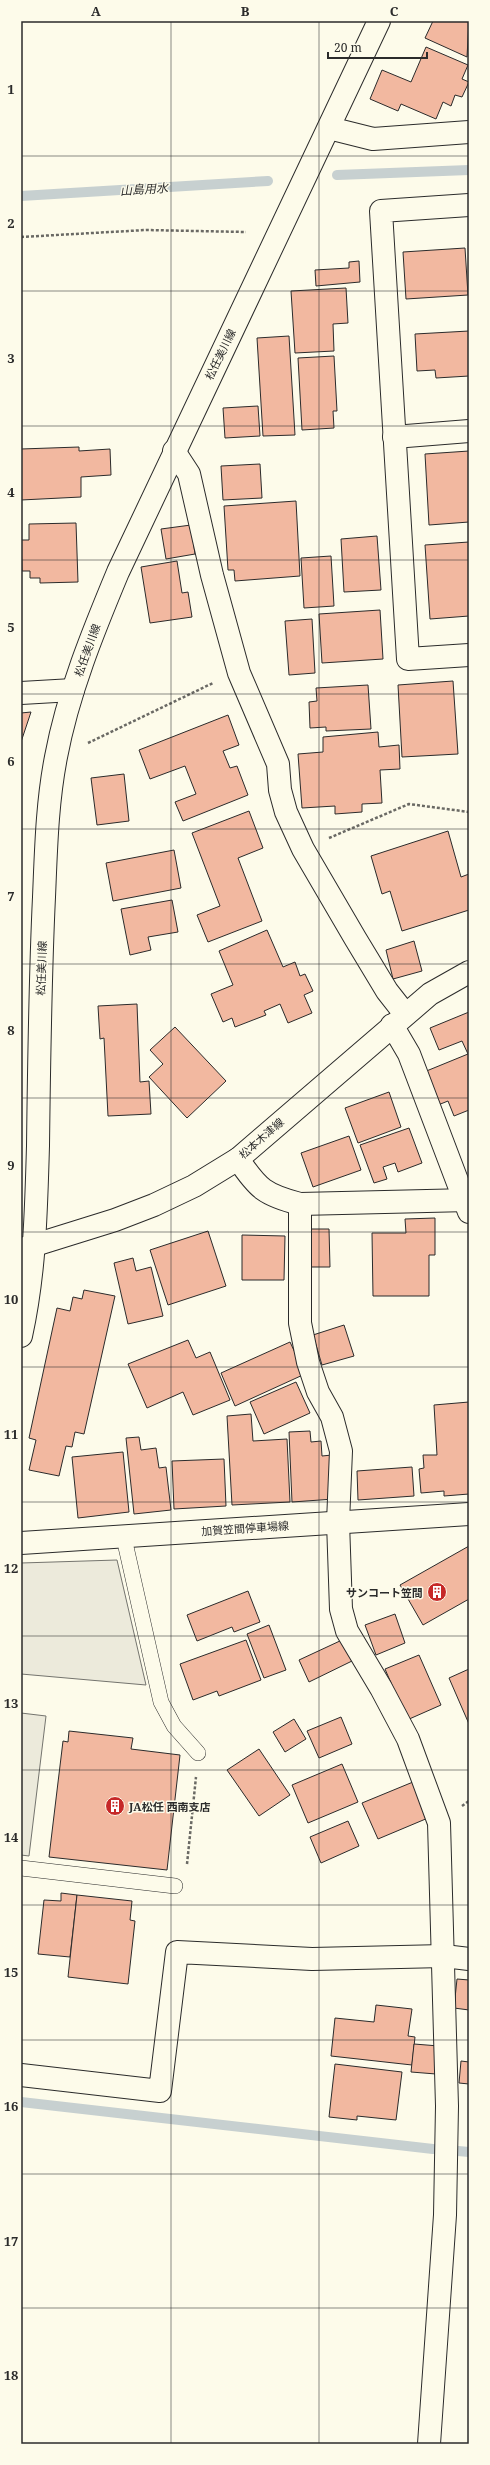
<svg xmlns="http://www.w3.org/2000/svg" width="490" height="2465" font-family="'Noto Serif','Noto Sans JP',serif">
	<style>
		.parking { fill: #eceadb; stroke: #74746e }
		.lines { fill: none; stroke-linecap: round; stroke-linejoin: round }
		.stream { stroke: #c7d0d0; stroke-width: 10 }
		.building { fill: #f2b8a0; stroke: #2b2b2b }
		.service-casing { stroke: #2b2b2b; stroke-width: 16 }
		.minor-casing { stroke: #2b2b2b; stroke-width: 24 }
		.secondary-casing { stroke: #2b2b2b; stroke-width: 24 }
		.path { stroke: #6a6964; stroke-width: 2.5; stroke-dasharray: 3 2; stroke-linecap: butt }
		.service { stroke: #fdfbea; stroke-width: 15 }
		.minor { stroke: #fdfbea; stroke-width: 22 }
		.secondary { stroke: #fdfbea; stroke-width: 22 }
		.grid { fill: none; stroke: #2b2b2b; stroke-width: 1; stroke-opacity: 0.55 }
		.labels { text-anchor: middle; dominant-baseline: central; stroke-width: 3; stroke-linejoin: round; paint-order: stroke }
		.street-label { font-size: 11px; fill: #2b2b2b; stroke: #fdfbea }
		.poi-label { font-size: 11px; font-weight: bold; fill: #2b2b2b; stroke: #fdfbea; text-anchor: end }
		.water-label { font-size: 12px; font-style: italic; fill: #2b2b2b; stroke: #fdfbea }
		.neatline { fill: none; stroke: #2b2b2b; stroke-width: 1.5 }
		.grid-label { font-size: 13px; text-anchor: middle; font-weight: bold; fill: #2b2b2b }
	</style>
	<rect width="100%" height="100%" fill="#fdfbea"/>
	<!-- parking -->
	<g class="parking">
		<polygon points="117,1560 146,1685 21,1674 21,1563"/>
		<polygon points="21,1713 46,1716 29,1856 21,1855"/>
	</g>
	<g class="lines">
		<!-- stream -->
		<g class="stream">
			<polyline points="337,175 469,170"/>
			<polyline points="21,196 268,181"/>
			<polyline points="21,2102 433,2149"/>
			<polyline points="458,2151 469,2152"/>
		</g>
	</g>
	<!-- building -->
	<g class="building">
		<polygon points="433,21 469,21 467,57 425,38"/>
		<polygon points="426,47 468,65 462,79 469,82 462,97 455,95 451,106 443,102 436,119 401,104 398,111 370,99 382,70 411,82"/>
		<polygon points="465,248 468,295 406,299 403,252"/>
		<polygon points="359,261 360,282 316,286 315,270 349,268 349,262"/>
		<polygon points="346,288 348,323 333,324 334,351 295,353 291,291"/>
		<polygon points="469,331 469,376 436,378 435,370 417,371 415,334"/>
		<polygon points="289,336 295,435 263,436 257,338"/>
		<polygon points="334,356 337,411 333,411 334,428 302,430 298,358"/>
		<polygon points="258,406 260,436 225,438 223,408"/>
		<polygon points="79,447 79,451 110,449 111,475 81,477 81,497 21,500 21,449"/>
		<polygon points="469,451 469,522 429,525 425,454"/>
		<polygon points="260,464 262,498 223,500 221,466"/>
		<polygon points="296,501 300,576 235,581 234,570 228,570 224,506"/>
		<polygon points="76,523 78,582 40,583 40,578 30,578 30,571 22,571 21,540 29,540 29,524"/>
		<polygon points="191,525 195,554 166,559 161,529"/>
		<polygon points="377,536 381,590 344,592 341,539"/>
		<polygon points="469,542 469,616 430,619 425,545"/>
		<polygon points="331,556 334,606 304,608 301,558"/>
		<polygon points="177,561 182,593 188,592 192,617 150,623 141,567"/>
		<polygon points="380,610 383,659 322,663 319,614"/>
		<polygon points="312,619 315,673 289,675 285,621"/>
		<polygon points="453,681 458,754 402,757 398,685"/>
		<polygon points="368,685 371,729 326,731 326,727 310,728 309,702 317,701 316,688"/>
		<polygon points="31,712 21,742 21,713"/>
		<polygon points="228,715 239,745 223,751 230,768 237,766 248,795 183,821 175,802 196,794 185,766 150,779 139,750"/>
		<polygon points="378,732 379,747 399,745 400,769 380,770 382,803 362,804 362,812 335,814 335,806 302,808 298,754 323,752 323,737"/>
		<polygon points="124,774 129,821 97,825 91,778"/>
		<polygon points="249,811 263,848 238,858 262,921 208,942 197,915 220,906 192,833"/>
		<polygon points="448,831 461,877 469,874 469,910 402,931 390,891 382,894 371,856"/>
		<polygon points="174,850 181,888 113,901 106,863"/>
		<polygon points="172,900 178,932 148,937 151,950 130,955 121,909"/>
		<polygon points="267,930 283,967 295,962 300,976 305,974 313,991 304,995 312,1013 288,1023 280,1004 264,1011 266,1015 235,1027 232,1018 223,1022 211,994 233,985 219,951"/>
		<polygon points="414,941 422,971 393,979 386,950"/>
		<polygon points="137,1004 140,1082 149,1081 151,1114 108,1116 104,1038 100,1039 98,1006"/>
		<polygon points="469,1012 469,1110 454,1116 448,1101 438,1105 424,1072 468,1054 462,1041 439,1050 430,1028"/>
		<polygon points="175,1027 226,1081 187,1118 149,1077 163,1064 150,1050"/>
		<polygon points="389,1092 401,1127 358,1143 345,1108"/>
		<polygon points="409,1128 422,1163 398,1172 395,1163 383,1167 387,1179 374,1183 360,1145"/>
		<polygon points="349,1136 361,1170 313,1187 301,1153"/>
		<polygon points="435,1218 435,1255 429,1255 429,1296 373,1296 372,1233 406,1233 405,1219"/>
		<polygon points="311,1229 329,1229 330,1267 311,1267"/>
		<polygon points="208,1231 226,1286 168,1305 150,1250"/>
		<polygon points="242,1235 285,1236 284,1280 242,1280"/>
		<polygon points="133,1258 136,1271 151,1267 163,1316 128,1324 114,1263"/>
		<polygon points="84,1290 115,1296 84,1434 75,1432 72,1447 66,1446 59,1476 29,1470 36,1440 29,1438 57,1308 70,1311 73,1297 82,1299"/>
		<polygon points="344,1325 354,1356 322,1365 313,1335"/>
		<polygon points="188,1340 196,1358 210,1352 230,1400 193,1415 183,1392 147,1408 128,1364"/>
		<polygon points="290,1342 305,1374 235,1406 221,1373"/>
		<polygon points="296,1382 310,1413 264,1434 250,1402"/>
		<polygon points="469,1402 469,1494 444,1496 444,1491 421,1493 419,1469 424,1468 423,1455 437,1455 434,1405"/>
		<polygon points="251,1414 253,1441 287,1439 290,1502 232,1505 227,1416"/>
		<polygon points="310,1431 311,1442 321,1441 322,1456 332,1455 334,1499 292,1502 289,1432"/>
		<polygon points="139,1437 141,1450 156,1448 159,1468 166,1467 171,1510 134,1514 126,1438"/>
		<polygon points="123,1452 129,1512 78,1518 72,1457"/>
		<polygon points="224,1459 226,1506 174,1509 172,1461"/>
		<polygon points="412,1467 414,1496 358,1500 357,1471"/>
		<polygon points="469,1546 469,1599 423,1625 400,1585"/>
		<polygon points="248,1591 260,1622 234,1632 232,1627 197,1641 187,1615"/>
		<polygon points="395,1614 405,1643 376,1655 365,1625"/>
		<polygon points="269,1625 286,1670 264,1678 247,1634"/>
		<polygon points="246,1640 261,1680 219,1696 217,1691 193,1700 180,1664"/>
		<polygon points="342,1640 352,1661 309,1682 299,1660"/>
		<polygon points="419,1655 441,1705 407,1720 385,1669"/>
		<polygon points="469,1669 469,1724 449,1678"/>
		<polygon points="341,1717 352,1744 319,1758 307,1731"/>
		<polygon points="294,1719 306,1739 285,1752 273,1732"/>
		<polygon points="69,1731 133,1738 131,1749 180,1755 167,1870 49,1857 63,1741 68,1742"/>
		<polygon points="259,1749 290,1795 259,1816 227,1770"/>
		<polygon points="342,1764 358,1802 308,1823 292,1785"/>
		<polygon points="413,1782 428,1818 378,1839 362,1803"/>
		<polygon points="348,1821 359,1846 321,1863 310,1837"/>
		<polygon points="61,1893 77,1895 70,1957 38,1954 44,1900 61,1901"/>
		<polygon points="77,1895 132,1901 130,1920 135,1921 128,1984 68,1977"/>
		<polygon points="457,1979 469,1980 469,2010 454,2008"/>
		<polygon points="376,2005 412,2009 408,2036 415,2037 412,2065 331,2056 335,2018 374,2022"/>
		<polygon points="414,2044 439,2046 436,2074 411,2072"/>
		<polygon points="461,2061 469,2062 469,2084 459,2083"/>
		<polygon points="335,2064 402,2072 396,2120 357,2116 357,2120 329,2117"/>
	</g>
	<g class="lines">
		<defs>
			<g id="service">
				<polyline points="126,1547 161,1702 174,1726 198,1753"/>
				<polyline points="21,1868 175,1886"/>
			</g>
			<g id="minor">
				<polyline points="329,128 373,139 469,132"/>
				<polyline points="469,205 381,211 408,659 469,655"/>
				<polyline points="394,437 469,431"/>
				<polyline points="174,451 189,474 212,575 239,673 278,764 280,790 286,812 303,849 355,938 387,991 405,1014"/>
				<polyline points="21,693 73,690"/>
				<polyline points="392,1025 409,1054 469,1212"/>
				<path d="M238,1159C258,1189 265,1195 300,1204L469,1200"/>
				<polyline points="300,1204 300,1323 308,1362 318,1392 332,1417 341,1451 338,1522 341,1609 347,1631 381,1688 408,1739 439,1823 447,2106 445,2215 429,2444"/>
				<polyline points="21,2075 160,2091 177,1952 312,1959 444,1956 469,1959"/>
			</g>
			<g id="secondary">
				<polyline points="22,1249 115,1220 154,1205 194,1186 238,1159 430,994 469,972"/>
				<path d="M21,1336C35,1272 36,1212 38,1146C39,1063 40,980 44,897C46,850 47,803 56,757C68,693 93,632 118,572L379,21"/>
				<polyline points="21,1543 469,1514"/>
			</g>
		</defs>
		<!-- service casing -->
		<use href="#service" class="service-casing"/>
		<!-- minor casing -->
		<use href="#minor" class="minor-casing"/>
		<!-- secondary casing -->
		<use href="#secondary" class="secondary-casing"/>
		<!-- path -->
		<g class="path">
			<polyline points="21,237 146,230 246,232"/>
			<polyline points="88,743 213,683"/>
			<polyline points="329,838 409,804 469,812"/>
			<polyline points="462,1806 469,1801"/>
			<polyline points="187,1864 196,1777"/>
		</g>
		<!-- service -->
		<use href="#service" class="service"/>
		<!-- minor -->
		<use href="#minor" class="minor"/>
		<!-- secondary -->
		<use href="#secondary" class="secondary"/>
	</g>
	<!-- grid -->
	<path class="grid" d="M171,21V2444M319,21V2444M21,156H469M21,291H469M21,426H469M21,560H469M21,694H469M21,829H469M21,964H469M21,1098H469M21,1232H469M21,1367H469M21,1502H469M21,1636H469M21,1770H469M21,1905H469M21,2040H469M21,2174H469M21,2308H469"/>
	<!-- icons -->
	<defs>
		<symbol id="building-disc" viewBox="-11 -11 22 22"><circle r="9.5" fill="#c62828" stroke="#fdfbea"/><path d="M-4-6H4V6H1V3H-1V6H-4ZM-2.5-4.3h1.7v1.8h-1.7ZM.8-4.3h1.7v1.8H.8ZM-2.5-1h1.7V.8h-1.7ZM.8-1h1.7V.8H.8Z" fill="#fff"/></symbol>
	</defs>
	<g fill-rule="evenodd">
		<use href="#building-disc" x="426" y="1581" width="22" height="22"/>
		<use href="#building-disc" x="104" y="1795" width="22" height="22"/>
	</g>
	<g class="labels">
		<!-- street labels -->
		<g class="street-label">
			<text transform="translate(220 354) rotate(-64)">松任美川線</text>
			<text transform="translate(87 650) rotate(-70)">松任美川線</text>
			<text transform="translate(41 968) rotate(-88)">松任美川線</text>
			<text transform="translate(261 1138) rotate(-41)">松本木津線</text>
			<text transform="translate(245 1528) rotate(-4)">加賀笠間停車場線</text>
		</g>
		<!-- poi labels -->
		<g class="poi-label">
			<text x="423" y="1592">サンコート笠間</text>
			<text x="129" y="1806" text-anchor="start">JA松任 西南支店</text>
		</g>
		<!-- water labels -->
		<g class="water-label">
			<text transform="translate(144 189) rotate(-4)">山島用水</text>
		</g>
	</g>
	<!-- border -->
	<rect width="490" height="2465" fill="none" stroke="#fdfbea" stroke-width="44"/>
	<!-- scale -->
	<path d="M328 52v6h99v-6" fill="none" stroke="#2b2b2b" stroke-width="2"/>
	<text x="334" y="52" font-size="12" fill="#2b2b2b" stroke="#fdfbea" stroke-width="3" paint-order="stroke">20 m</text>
	<rect x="22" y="22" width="446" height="2421" class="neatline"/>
	<g class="grid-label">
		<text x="96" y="16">A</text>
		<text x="245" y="16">B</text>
		<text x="394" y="16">C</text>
		<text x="11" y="94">1</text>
		<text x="11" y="228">2</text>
		<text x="11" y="363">3</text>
		<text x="11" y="497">4</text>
		<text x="11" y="632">5</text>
		<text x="11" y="766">6</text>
		<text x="11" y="901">7</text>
		<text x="11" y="1035">8</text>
		<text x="11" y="1170">9</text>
		<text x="11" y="1304">10</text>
		<text x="11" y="1439">11</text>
		<text x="11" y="1573">12</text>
		<text x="11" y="1708">13</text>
		<text x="11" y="1842">14</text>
		<text x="11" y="1977">15</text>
		<text x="11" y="2111">16</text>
		<text x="11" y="2246">17</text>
		<text x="11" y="2380">18</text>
	</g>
</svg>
